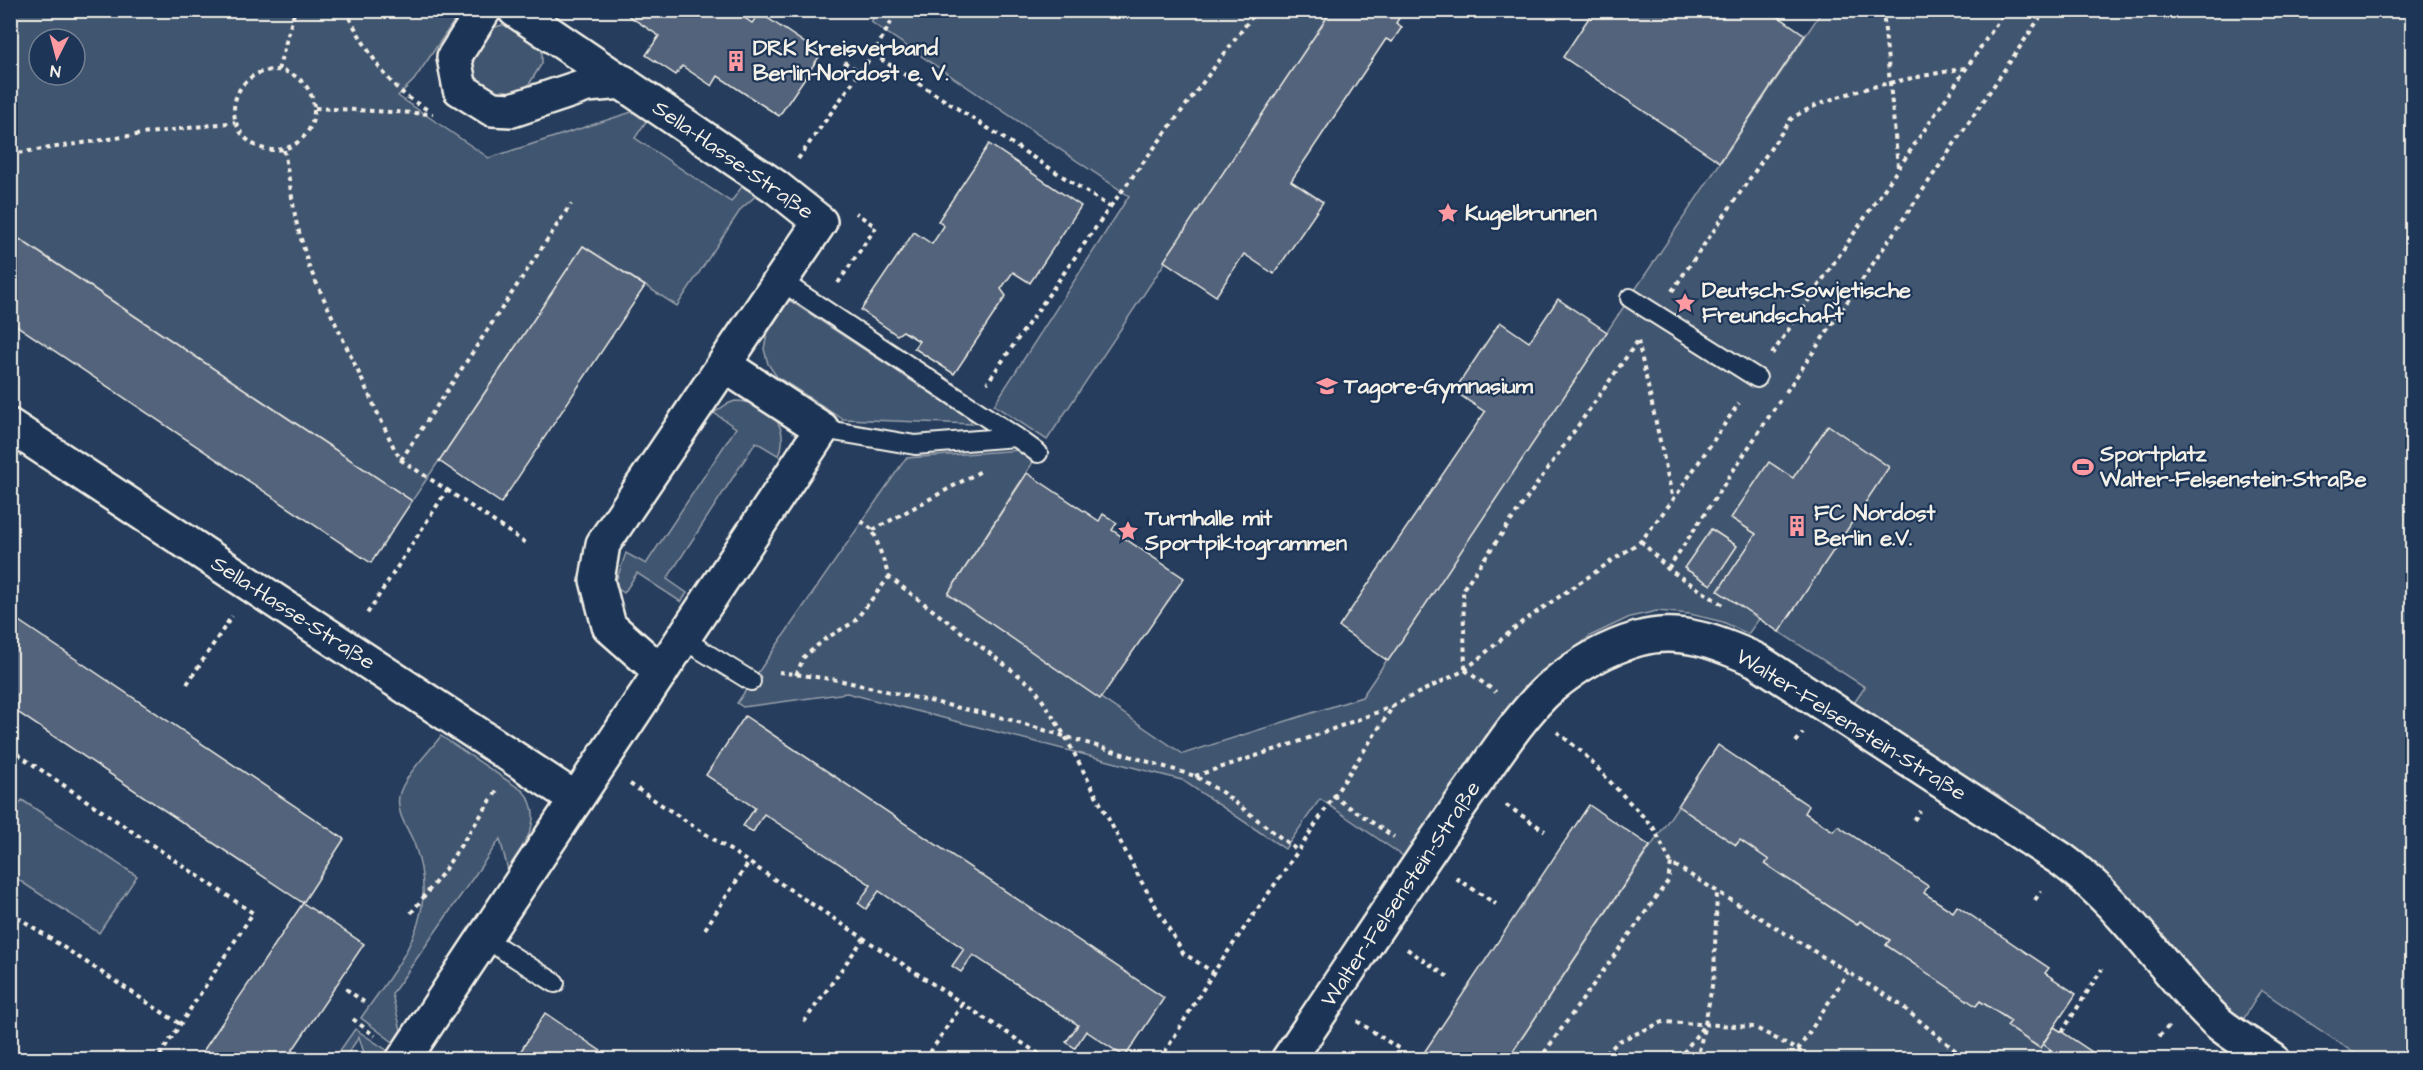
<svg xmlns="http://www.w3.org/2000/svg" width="2423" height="1070" font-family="'Architects Daughter',sans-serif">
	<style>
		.green { fill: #40546f; stroke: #9aa2ac; stroke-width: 1.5; fill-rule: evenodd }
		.building { fill: #52647b; stroke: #f4f1e8; stroke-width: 1.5 }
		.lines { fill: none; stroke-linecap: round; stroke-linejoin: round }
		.service-casing { stroke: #f4f1e8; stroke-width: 22 }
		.minor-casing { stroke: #f4f1e8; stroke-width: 38 }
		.path { stroke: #f4f1e8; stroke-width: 4; stroke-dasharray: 4.5 4.5; stroke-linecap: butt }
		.service { stroke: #1d3557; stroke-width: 18 }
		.minor { stroke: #1d3557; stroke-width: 33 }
		.labels { text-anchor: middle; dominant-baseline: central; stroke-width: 4.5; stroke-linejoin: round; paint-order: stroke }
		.poi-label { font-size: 22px; font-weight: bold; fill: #f4f1e8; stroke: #1d3557; text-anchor: start }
		.street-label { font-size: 22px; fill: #f4f1e8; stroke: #1d3557 }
	</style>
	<rect width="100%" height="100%" fill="#263d5d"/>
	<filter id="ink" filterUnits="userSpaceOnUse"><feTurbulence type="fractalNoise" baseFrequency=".0167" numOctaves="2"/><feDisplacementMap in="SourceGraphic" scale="12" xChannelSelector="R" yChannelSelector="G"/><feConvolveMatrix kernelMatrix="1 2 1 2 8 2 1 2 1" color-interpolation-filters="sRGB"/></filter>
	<g filter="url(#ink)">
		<!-- green -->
		<g class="green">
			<polygon points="878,10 1332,11 1047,440 994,405 1129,196 871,22"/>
			<path d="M10,11H461L414,80L398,96L489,158L644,108L651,114L635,138L731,202L746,181L761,191L741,209L677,306L583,246L412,501L11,233ZM39,39H75V75H39Z"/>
			<polygon points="1822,11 2412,11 2412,1059 2363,1059 2261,990 2243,1020 2203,991 2083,857 1854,703 1865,687 1759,619 1748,634 1723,622 1690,614 1657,611 1630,617 1590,636 1523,695 1406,858 1320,799 1285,849 1182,780 847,693 743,707 737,703 906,458 1021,450 1033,462 948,594 1183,754 1362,697"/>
			<polygon points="513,22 542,43 542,63 525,91 500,99 471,80 470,57 492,28"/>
			<polygon points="789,300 970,419 972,424 843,419 777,377 768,364 764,349 767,334"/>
			<path d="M735,401C767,402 791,423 779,456L756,442L667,579L687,593L681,602L637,573L624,593L618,589L616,581L626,553L646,564L736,428L714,413L727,404Z"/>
			<path d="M441,736L523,791C547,817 523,846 508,870L500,839L392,994L401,1030L393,1042L361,1018C386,981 420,944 423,897C424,880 420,860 414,843C408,828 396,814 399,796C403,777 429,752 441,736Z"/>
			<polygon points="22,800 137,876 99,933 11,875 11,818"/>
			<polygon points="1678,806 1736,844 1740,840 1769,860 1766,864 1857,925 1860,921 1890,940 1886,945 1976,1005 1980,1001 2011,1021 2007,1026 2039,1048 2043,1044 2065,1059 1507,1060"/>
			<polygon points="355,1029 388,1051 382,1059 366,1059 359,1037 344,1059 334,1059"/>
		</g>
		<!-- building -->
		<g class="building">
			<polygon points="620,10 733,10 752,23 760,13 821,54 779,116 718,76 712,86 682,66 676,75 646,55 659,36"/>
			<polygon points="1332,10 1404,10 1396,23 1402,27 1392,42 1386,39 1291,181 1323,202 1274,274 1244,254 1216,296 1164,261"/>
			<polygon points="1594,10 1769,10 1805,35 1720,162 1563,57"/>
			<polygon points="989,144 1081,206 1030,283 1013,272 1001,289 1006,296 954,374 914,348 919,341 903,331 897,335 861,310 914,232 932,244 944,226 938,221"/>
			<polygon points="10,233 412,501 371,563 10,321"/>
			<polygon points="583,246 645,286 501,503 439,461"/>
			<polygon points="1558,299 1607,332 1388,661 1339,627 1485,412 1454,391 1500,322 1529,342"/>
			<polygon points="1828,425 1889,467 1779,632 1718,591 1756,534 1731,518 1769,462 1793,478"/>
			<polygon points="1027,473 1099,521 1103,514 1117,523 1112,530 1184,578 1100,699 948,594"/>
			<polygon points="1711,529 1737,546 1711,585 1684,568"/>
			<polygon points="10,615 344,839 303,903 10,707"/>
			<polygon points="745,716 1164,998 1125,1057 1086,1031 1075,1048 1066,1042 1078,1025 973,955 961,972 952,966 964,949 879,891 866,909 858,903 871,885 764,814 753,832 743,826 755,808 706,775"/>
			<polygon points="1718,745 1809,806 1805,813 1833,831 1838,826 1928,886 1924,893 1953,912 1957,906 2049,968 2045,973 2076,994 2040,1048 2007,1026 2011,1021 1980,1001 1976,1006 1886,945 1890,940 1860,921 1857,925 1765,864 1769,860 1740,840 1736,845 1678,806"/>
			<polygon points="1589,805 1650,846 1507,1060 1419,1060"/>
			<polygon points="303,903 364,944 286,1060 197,1060"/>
			<polygon points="545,1013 614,1060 515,1060"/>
			<polygon points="2054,1027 2062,1032 2104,1060 2065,1060 2043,1044"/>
		</g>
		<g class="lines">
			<defs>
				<g id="service">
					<polyline points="781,281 1016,437"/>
					<polyline points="1630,298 1757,378"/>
					<polyline points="822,429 915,445 1016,437 1038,453"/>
					<polyline points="683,639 751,681"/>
					<polyline points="484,938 555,983"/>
				</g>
				<g id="minor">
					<polyline points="484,10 454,57 460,89 492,109 512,110 587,85 623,82"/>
					<polyline points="515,10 776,187 820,222 603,544 597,580 609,626 661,672"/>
					<polyline points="10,426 576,799"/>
					<polyline points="403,1060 822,429 724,365"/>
					<path d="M1288,1060C1348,972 1406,882 1467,795C1490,763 1522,712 1551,687C1576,666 1606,648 1638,639C1679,627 1719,643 1756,660L2061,859C2122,903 2162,969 2216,1021C2233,1036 2254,1047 2273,1060"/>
				</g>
			</defs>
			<!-- service casing -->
			<use href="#service" class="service-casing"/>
			<!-- minor casing -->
			<use href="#minor" class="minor-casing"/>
			<!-- path -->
			<g class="path">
				<path d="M345,10C360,37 381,76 404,94C411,100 420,105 428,110"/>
				<polyline points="1883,10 1898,167"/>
				<polyline points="10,15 14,10"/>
				<polyline points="873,54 1110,207 987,383"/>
				<polyline points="844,62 860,72"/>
				<circle cx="274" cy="110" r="40"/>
				<polyline points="278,70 295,10"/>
				<polyline points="315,108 433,114"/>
				<polyline points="284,150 296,221 309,267 394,448 401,460 447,490 365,617"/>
				<polyline points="10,154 149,133 235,122"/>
				<polyline points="798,159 873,54 898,10"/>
				<polyline points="1110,207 1257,10"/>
				<polyline points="838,283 876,227 856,213"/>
				<path d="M1672,291L1791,119C1834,90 1914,78 1965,68"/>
				<polyline points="1638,341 1673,500"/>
				<polyline points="1772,354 2006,10"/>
				<polyline points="1786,392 2045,10"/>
				<polyline points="401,460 571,204"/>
				<polyline points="447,490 527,544"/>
				<polyline points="861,521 873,530 889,577 1034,687 1065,736 1141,881 1183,953 1213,972"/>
				<polyline points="873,530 981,471"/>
				<polyline points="1641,541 1668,569 1723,605"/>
				<polyline points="1668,569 1780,400"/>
				<polyline points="1465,669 1463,589 1639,339"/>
				<polyline points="1465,670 1496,692"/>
				<polyline points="779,672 838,680 1008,719 1195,776 1223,793 1298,851"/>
				<polyline points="796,675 804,657 825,639 854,622 889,577"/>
				<polyline points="187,684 232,616"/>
				<polyline points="1557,732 1582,752 1653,827 1671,863 1898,1003 1967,1060"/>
				<polyline points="1796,742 1803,733"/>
				<polyline points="10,749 253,913 157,1060"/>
				<polyline points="1195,776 1298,742 1394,706"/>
				<polyline points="630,784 1048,1060"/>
				<polyline points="1333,796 1394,837"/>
				<polyline points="1506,805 1545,831"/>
				<polyline points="1914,820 1920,811"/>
				<polyline points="1456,878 1496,904"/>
				<polyline points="2035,900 2041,891"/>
				<polyline points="10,912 180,1024"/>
				<polyline points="411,913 441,875 497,791"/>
				<polyline points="705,929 749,862"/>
				<polyline points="1407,949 1451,979"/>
				<polyline points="346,989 364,1002"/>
				<polyline points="353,1019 375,1036"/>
				<polyline points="1357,1021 1401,1050"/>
				<polyline points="804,1022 864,938"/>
				<polyline points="2062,1032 2102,969"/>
				<polyline points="2159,1036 2170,1025"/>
				<polyline points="1798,1050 1848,972"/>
				<polyline points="1163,1055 1171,1060"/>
				<polyline points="298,1058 299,1060"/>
				<polyline points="925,1060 963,1003"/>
				<polyline points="1160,1060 1213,973 1298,851 1394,705 1465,670 1522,622 1641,541 1673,500 1739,403"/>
				<polyline points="1539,1060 1668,881 1671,863"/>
				<polyline points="1599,1060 1619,1041 1663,1022 1754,1027 1805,1054 1812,1060"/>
				<polyline points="1678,1060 1705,1024 1714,975 1717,892"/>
				<polyline points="1697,1060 1704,1028"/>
				<polyline points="2046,1060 2051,1050"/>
			</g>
			<!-- service -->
			<use href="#service" class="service"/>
			<!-- minor -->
			<use href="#minor" class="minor"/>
		</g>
	</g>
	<!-- icons -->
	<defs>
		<symbol id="building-bare" viewBox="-9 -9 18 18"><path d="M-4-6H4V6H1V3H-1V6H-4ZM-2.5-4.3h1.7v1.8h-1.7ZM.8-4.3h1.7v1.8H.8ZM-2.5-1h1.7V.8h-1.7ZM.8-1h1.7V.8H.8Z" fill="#ff9aa2" stroke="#1d3557" stroke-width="2.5" paint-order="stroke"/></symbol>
		<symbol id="sight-bare" viewBox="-9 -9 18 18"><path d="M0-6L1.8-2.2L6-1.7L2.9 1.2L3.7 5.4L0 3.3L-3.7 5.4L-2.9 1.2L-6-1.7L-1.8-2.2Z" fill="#ff9aa2" stroke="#1d3557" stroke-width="2.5" paint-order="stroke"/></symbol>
		<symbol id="school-bare" viewBox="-9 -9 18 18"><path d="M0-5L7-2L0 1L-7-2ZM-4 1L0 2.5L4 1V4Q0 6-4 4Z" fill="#ff9aa2" stroke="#1d3557" stroke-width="2.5" paint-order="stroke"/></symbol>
		<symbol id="stadium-bare" viewBox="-9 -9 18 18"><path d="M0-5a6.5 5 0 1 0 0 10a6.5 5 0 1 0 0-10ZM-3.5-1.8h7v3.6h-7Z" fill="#ff9aa2" stroke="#1d3557" stroke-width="2.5" paint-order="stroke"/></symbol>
	</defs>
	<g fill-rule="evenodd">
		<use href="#building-bare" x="721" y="46" width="30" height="30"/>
		<use href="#sight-bare" x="1433" y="198" width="30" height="30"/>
		<use href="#sight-bare" x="1670" y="288" width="30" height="30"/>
		<use href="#school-bare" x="1312" y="371" width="30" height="30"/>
		<use href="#stadium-bare" x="2068" y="452" width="30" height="30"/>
		<use href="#building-bare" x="1782" y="511" width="30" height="30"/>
		<use href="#sight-bare" x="1113" y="516" width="30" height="30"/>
	</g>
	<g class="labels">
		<!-- poi labels -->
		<g class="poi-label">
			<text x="753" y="48">DRK Kreisverband<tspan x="753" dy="25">Berlin-Nordost e. V.</tspan></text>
			<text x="1465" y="213">Kugelbrunnen</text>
			<text x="1702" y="290">Deutsch-Sowjetische<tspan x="1702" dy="25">Freundschaft</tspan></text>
			<text x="1344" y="386">Tagore-Gymnasium</text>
			<text x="2100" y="454">Sportplatz<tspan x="2100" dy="25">Walter-Felsenstein-Straße</tspan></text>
			<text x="1814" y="513">FC Nordost<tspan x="1814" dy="25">Berlin e.V.</tspan></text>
			<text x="1145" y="518">Turnhalle mit<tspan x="1145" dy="25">Sportpiktogrammen</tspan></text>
		</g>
		<!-- street labels -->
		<g class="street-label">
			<text transform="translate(733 160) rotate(35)">Sella-Hasse-Straße</text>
			<text transform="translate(293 613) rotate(33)">Sella-Hasse-Straße</text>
			<text transform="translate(1851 725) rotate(32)">Walter-Felsenstein-Straße</text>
			<text transform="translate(1401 894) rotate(-56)">Walter-Felsenstein-Straße</text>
		</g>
	</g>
	<!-- margin -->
	<rect width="2423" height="1070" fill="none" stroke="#1d3557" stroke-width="36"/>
	<rect x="18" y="18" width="2387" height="1034" fill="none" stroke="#f4f1e8" stroke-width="2" filter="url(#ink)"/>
	<!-- north arrow -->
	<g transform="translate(57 57) rotate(186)"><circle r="28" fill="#1d3557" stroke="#738091" stroke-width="1.5"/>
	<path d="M0-4.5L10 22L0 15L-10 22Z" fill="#ff9aa2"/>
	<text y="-9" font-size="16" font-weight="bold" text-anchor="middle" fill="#f4f1e8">N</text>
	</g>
</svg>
